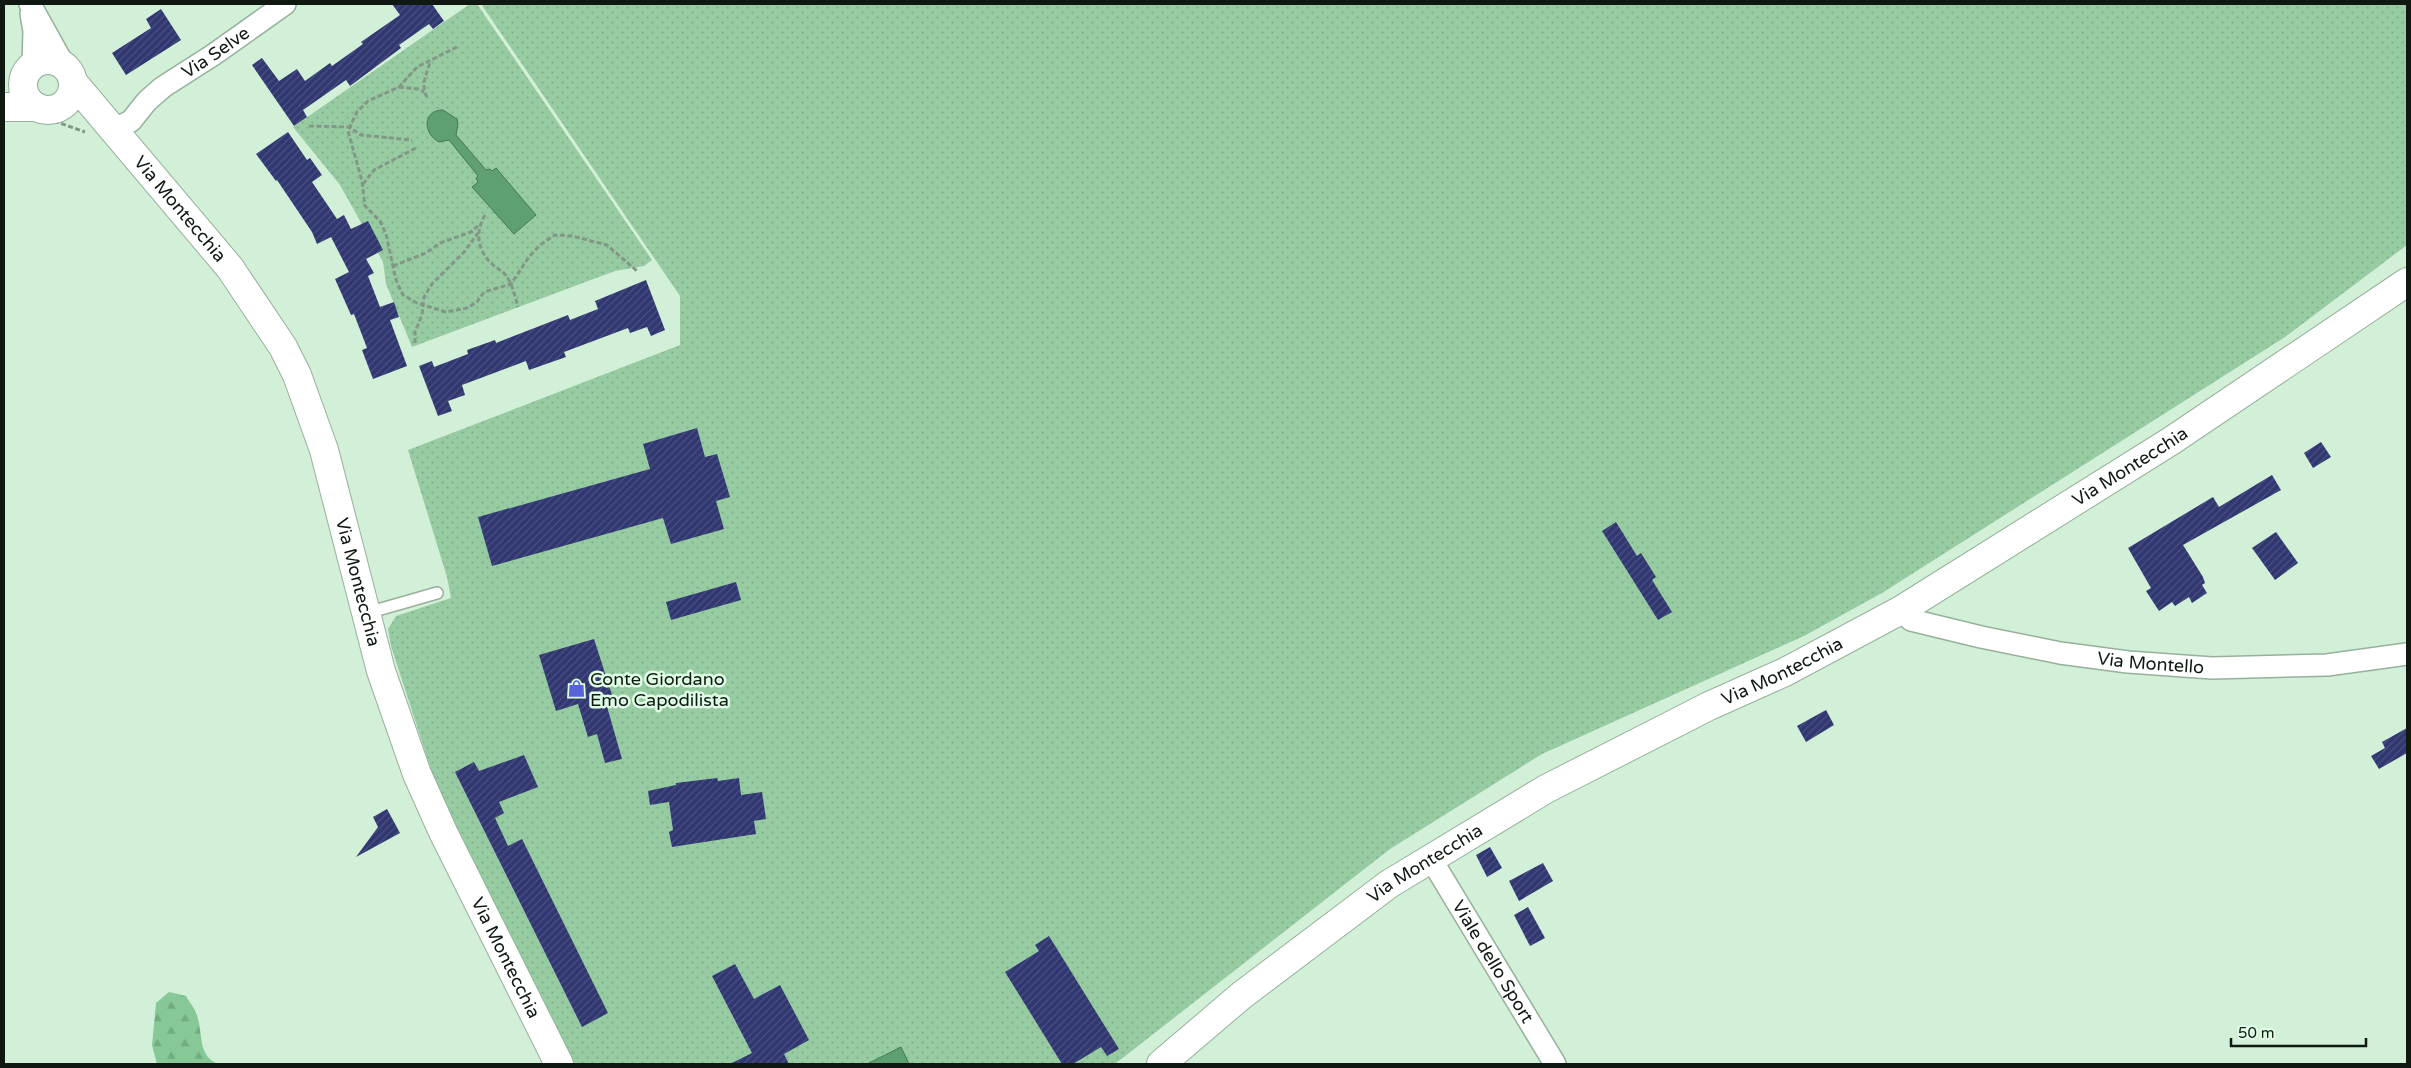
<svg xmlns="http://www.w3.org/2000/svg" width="2411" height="1068" font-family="'Varela Round',sans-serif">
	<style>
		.grass { fill: url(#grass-dots) }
		.forest { fill: url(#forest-firs) }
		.water { fill: #5ea070; stroke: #467854 }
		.building { fill: url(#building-hatch) }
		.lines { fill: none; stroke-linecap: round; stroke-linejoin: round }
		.lane-casing { stroke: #96b19b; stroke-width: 14 }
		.street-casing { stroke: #96b19b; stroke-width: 24 }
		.secondary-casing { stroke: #96b19b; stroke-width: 30 }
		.path { stroke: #829787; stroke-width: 3; stroke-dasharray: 5 2.5; stroke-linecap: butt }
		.lane { stroke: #fff; stroke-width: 11 }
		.street { stroke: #fff; stroke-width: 21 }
		.secondary { stroke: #fff; stroke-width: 28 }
		.labels { text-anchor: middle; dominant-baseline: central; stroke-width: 5; stroke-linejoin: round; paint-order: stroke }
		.street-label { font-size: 18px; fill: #0f1912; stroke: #dffce5 }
		.poi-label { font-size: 18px; fill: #0f1912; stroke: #dffce5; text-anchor: start }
	</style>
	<defs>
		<pattern id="grass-dots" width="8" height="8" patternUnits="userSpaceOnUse" patternTransform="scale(1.25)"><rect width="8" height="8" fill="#97cca3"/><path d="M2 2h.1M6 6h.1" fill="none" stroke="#81af8b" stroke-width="1.8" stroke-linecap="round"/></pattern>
		<pattern id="forest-firs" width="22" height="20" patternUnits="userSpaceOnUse" patternTransform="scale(1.25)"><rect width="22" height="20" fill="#86c896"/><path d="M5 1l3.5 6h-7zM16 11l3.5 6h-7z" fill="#72ab80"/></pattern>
		<pattern id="building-hatch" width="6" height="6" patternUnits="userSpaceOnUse" patternTransform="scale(1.25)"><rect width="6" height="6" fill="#303771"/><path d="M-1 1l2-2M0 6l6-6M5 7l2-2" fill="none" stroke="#4b517f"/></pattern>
	</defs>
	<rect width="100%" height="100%" fill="#d2efd8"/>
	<!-- grass -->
	<g class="grass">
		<polygon points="470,4 477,4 652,260 644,266 615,271 412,347 386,284 383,262 340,185 293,127"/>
		<polygon points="481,4 2407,4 2407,245 2285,337 1882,593 1804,636 1542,754 1390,849 1115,1064 572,1064 449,825 391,646 388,629 396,616 451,598 447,577 408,450 680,345 680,296"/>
	</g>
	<!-- forest -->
	<path class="forest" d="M169,992L186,996C189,1002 194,1007 196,1013C204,1031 196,1055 218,1064H157L152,1045L156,1003Z"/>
	<!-- water -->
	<g class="water">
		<path d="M443,110L457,119L458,124L456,135L486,170L490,169L492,171L496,168L536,215L514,234L472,187L478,182L476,178L478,176L449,140L439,142C423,134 422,110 443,110Z"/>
		<polygon points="901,1047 909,1064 867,1064"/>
	</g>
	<!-- building -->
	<g class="building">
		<polygon points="392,4 432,4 444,21 433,29 429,24 399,45 401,48 350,86 346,80 303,110 307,117 294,126 252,65 262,58 279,81 297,69 305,81 330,63 332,66 363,44 361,42 400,15"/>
		<polygon points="161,9 181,40 126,75 112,53 151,28 146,19"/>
		<polygon points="288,132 307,160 310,158 322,175 312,182 337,219 344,215 351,229 368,221 383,250 366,259 374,273 368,276 380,307 394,302 399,317 390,320 407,366 373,379 362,350 367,348 354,314 351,315 335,279 349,272 331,237 317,244 312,232 277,180 276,181 256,154"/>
		<polygon points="646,280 665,330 651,336 647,327 630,333 628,328 564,352 566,357 529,370 526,361 462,385 465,395 448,401 452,411 438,416 419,366 432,361 434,367 468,354 467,350 495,340 496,343 568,315 570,320 598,309 595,301"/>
		<polygon points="697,428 705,457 717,454 730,497 716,501 724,529 671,544 663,518 492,566 478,517 650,469 643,444"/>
		<polygon points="2321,442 2331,457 2313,468 2304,453"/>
		<polygon points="2272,475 2281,490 2183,545 2203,577 2205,583 2202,585 2207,593 2192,603 2189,597 2175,606 2172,602 2159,611 2146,591 2151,588 2128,548 2213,497 2219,507"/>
		<polygon points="1616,522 1637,556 1641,553 1656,577 1652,580 1672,612 1658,620 1602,531"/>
		<polygon points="2276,532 2298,563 2275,580 2252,548"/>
		<polygon points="736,582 741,600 671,620 666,602"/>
		<polygon points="594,639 614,701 606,703 622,759 605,763 597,734 588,737 578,704 556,711 539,655"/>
		<polygon points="1826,710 1834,725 1806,742 1797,726"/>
		<polygon points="2407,728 2407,753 2379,769 2371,756 2385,748 2382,742"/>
		<polygon points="524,755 538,787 499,802 504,813 495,818 508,846 522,839 608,1013 582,1027 455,772 474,762 479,771"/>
		<polygon points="717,778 718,781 739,778 741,795 762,792 766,819 754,821 756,834 672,847 669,832 673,830 669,802 650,805 648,791 676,785 676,783"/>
		<polygon points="387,809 400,833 356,857 378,827 373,817"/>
		<polygon points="1490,847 1502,868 1487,877 1476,855"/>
		<polygon points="1543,863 1553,881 1519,901 1509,881"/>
		<polygon points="1528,907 1545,938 1530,946 1514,915"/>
		<polygon points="1049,936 1119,1049 1107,1056 1101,1047 1073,1064 1062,1064 1005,972 1039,951 1035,945"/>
		<polygon points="735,964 754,999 780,985 809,1040 784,1054 789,1064 730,1064 752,1053 712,976"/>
	</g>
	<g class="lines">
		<defs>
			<polyline id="lane" points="367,613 437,593"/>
			<g id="street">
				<polyline points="30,4 65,67"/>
				<polyline points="31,14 34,31 33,65"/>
				<path id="s1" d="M113,130L131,121L147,101L163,87L213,55L285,4"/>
				<path id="s2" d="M1901,610L1911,620L1981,637L2060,653L2128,662L2212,668L2327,665L2407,654"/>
				<path id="s3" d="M1431,859L1555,1064"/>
			</g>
			<g id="secondary">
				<circle cx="48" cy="85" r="25"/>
				<path id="s4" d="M73,82L230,268L283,347L297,375L324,450L381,671L417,774L443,832L559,1064"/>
				<polyline points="4,107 36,107"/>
				<path id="s5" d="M1161,1064L1242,995L1389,884L1546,789L1709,706L1785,672L1901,610L2171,441L2407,282"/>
			</g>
		</defs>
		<!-- lane casing -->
		<use href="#lane" class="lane-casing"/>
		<!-- street casing -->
		<use href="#street" class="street-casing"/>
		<!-- secondary casing -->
		<use href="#secondary" class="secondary-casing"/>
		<!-- path -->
		<g class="path">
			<polyline points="457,47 417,67 399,87 368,101 357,112 348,131 362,181 365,206 380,221 386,234 396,280 403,295 417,303 446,312 467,308 477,302 484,292 511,284 529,257 540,245 555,235 572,236 607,245 637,271"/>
			<polyline points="399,87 418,89 424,92"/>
			<path d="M427,97C420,85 427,74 430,62"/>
			<polyline points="54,121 85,132"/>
			<polyline points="309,126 349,127 361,135 412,140"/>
			<polyline points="363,184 374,170 416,148"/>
			<path d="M485,215C475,232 477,250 492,264C497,269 504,271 507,277C513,286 515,297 518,307"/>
			<polyline points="393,266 426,253 440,243 471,232 478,226"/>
			<polyline points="415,343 415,332 422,315 424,297 432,284 464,252 478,233"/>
		</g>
		<!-- lane -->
		<use href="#lane" class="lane"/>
		<!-- street -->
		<use href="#street" class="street"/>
		<!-- secondary -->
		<use href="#secondary" class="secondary"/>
	</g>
	<!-- icons -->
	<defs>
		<symbol id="shop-bare" viewBox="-9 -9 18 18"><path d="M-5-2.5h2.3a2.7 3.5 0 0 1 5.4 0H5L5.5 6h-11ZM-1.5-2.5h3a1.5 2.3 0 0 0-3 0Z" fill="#5863da" stroke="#dffce5" stroke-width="2.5" paint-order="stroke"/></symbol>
	</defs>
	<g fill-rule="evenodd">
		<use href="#shop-bare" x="564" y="676" width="25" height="25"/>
	</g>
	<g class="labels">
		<!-- street labels -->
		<g class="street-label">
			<text stroke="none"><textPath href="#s1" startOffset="130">Via Selve</textPath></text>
			<text stroke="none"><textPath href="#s4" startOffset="166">Via Montecchia</textPath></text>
			<text stroke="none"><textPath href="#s5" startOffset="1142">Via Montecchia</textPath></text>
			<text stroke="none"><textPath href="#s4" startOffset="586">Via Montecchia</textPath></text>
			<text stroke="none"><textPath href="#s2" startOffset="258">Via Montello</textPath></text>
			<text stroke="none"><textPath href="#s5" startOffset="738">Via Montecchia</textPath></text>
			<text stroke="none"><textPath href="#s5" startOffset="332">Via Montecchia</textPath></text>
			<text stroke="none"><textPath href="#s4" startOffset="991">Via Montecchia</textPath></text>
			<text stroke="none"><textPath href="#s3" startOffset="120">Viale dello Sport</textPath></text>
		</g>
		<!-- poi labels -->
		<g class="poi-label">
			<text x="590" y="679">Conte Giordano<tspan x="590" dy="21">Emo Capodilista</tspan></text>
		</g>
	</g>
	<!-- border -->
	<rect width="2411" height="1068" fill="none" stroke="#0f1912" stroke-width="10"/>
	<!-- scale -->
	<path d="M2231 1038v8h135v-8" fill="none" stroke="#0f1912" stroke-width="2.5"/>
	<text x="2238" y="1038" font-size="15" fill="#0f1912" stroke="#dffce5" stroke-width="4" paint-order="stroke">50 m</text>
</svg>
